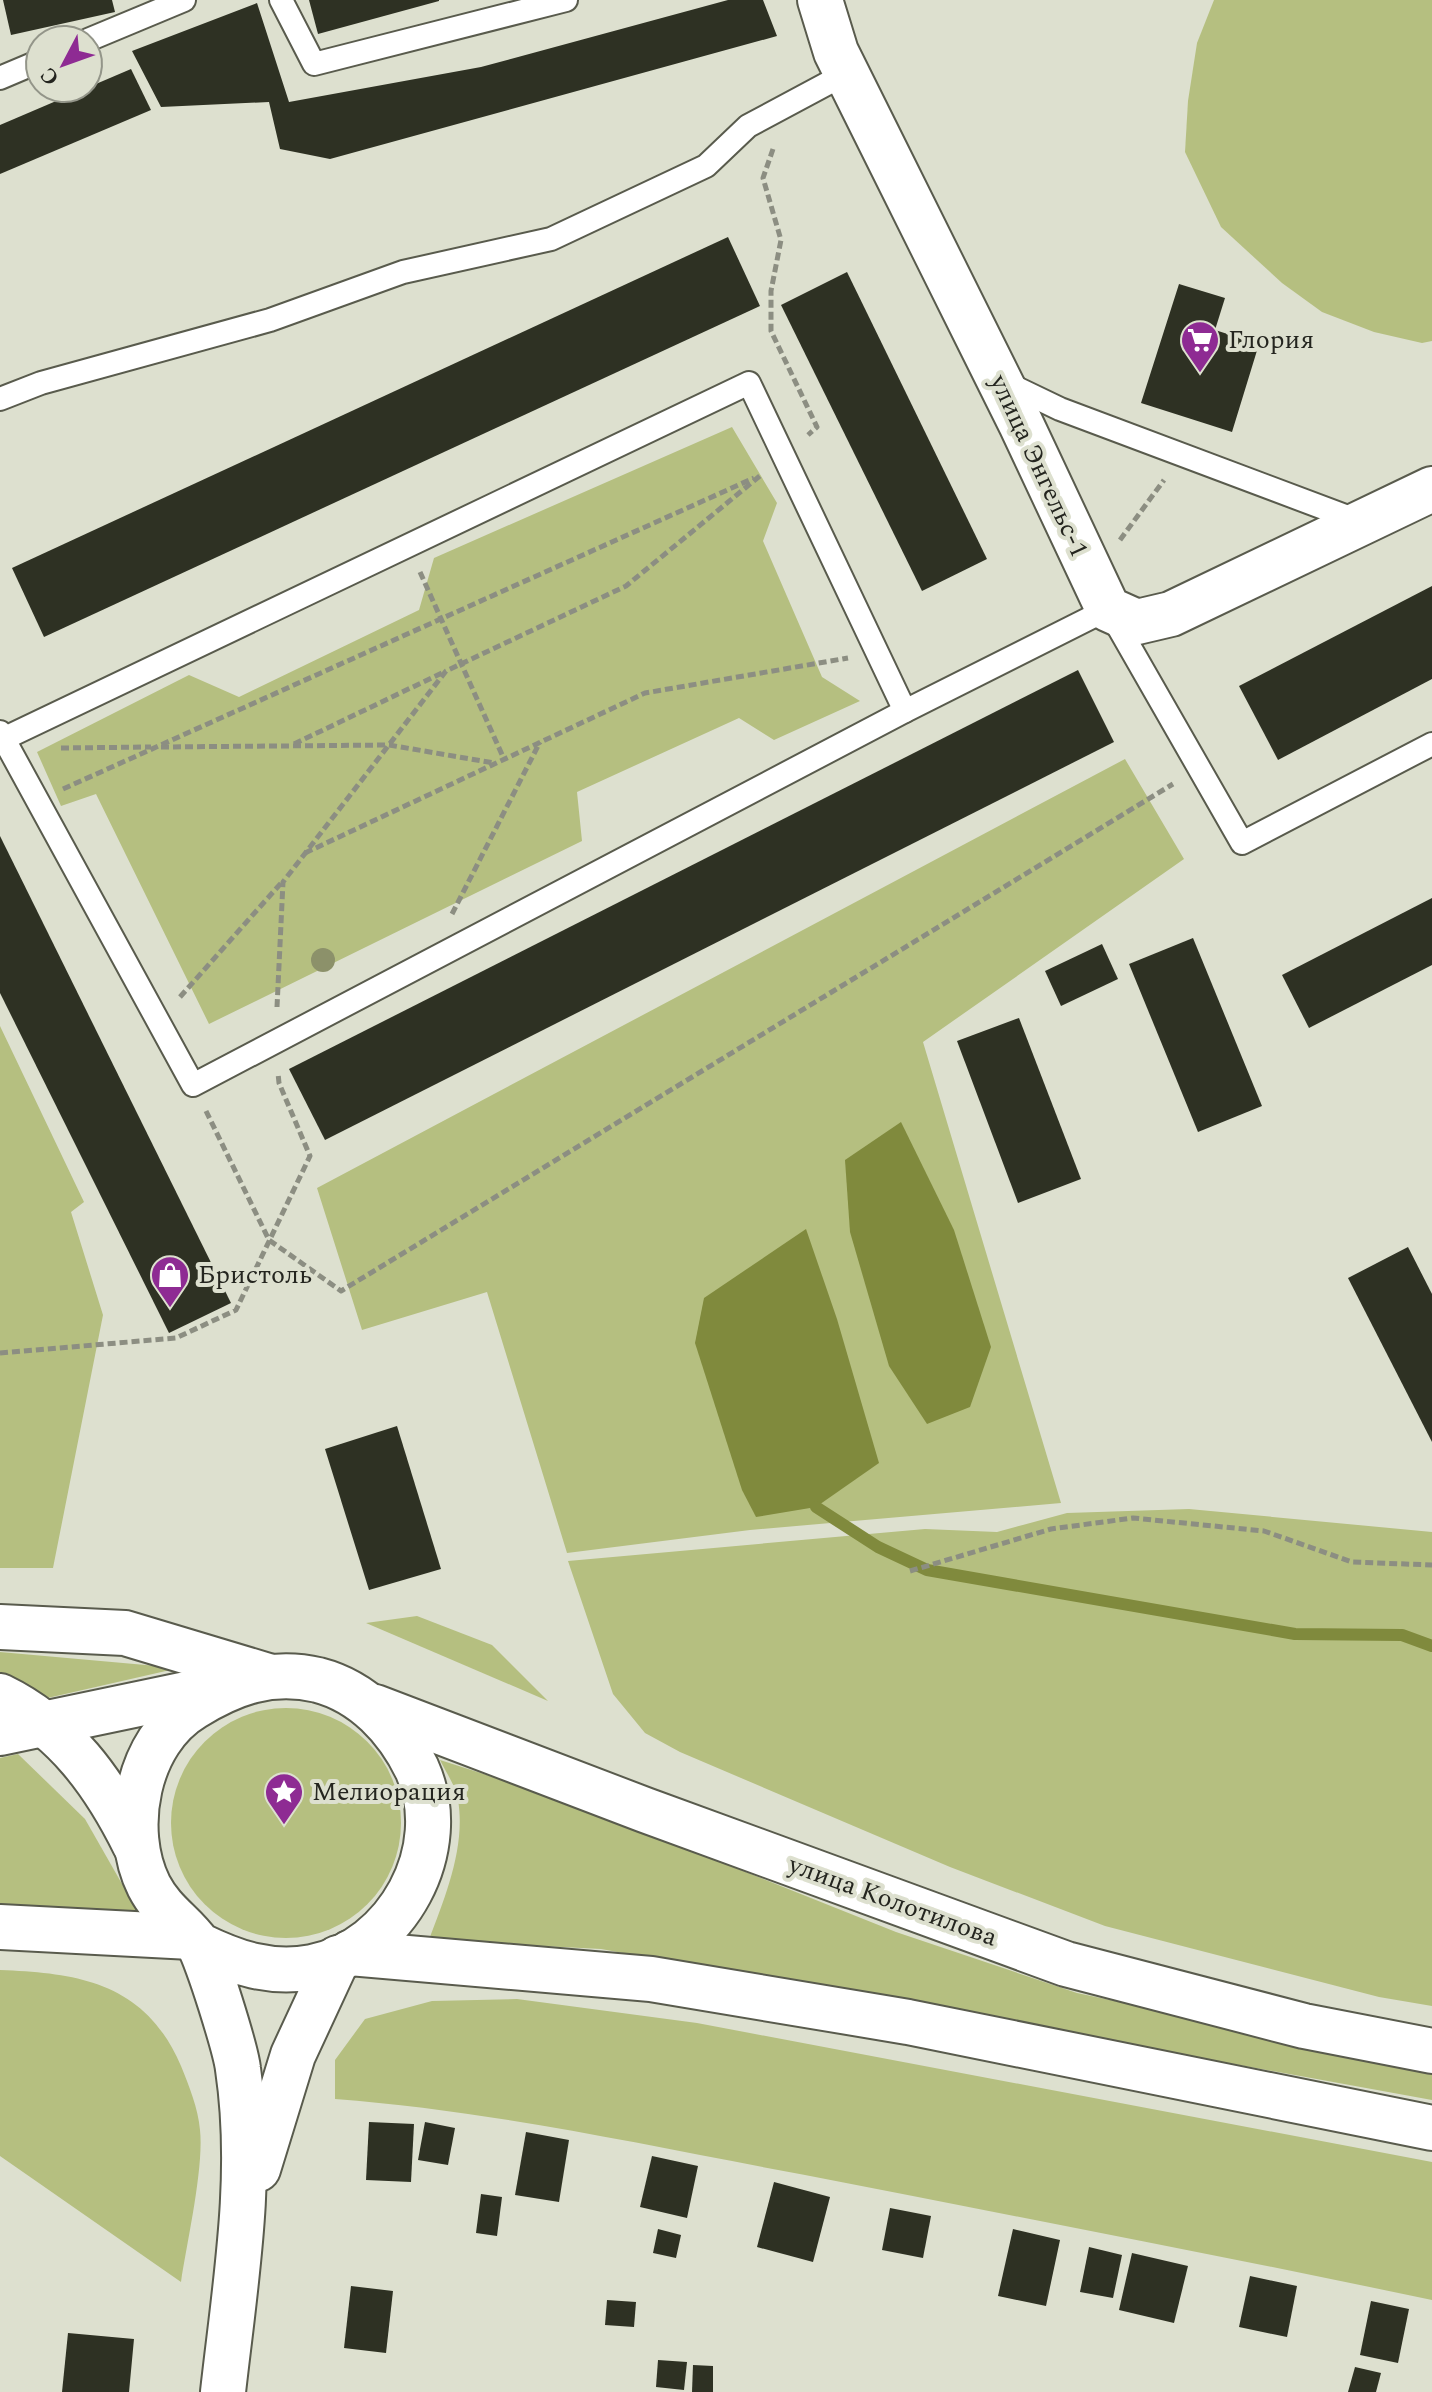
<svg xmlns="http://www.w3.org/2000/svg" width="1432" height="2392" font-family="Spectral,serif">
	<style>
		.green { fill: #b5bf80 }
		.water { fill: #808a3d }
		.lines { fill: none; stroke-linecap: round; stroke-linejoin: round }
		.stream { stroke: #808a3d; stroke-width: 12 }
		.building { fill: #2e3123 }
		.service-casing { stroke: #595b4d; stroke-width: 26 }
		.minor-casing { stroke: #595b4d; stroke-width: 48 }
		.secondary-casing { stroke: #595b4d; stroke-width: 48 }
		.path { stroke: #8c8e82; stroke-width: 5; stroke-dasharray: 8 4; stroke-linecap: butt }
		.service { stroke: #fff; stroke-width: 22 }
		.minor { stroke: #fff; stroke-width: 44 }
		.secondary { stroke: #fff; stroke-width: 44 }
		.tree { fill: #8c916a }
		.labels { text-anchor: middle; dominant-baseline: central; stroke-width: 8; stroke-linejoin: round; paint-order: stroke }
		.poi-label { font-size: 26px; fill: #24251f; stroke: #dde0cf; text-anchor: start }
		.street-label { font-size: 26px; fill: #24251f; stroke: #dde0cf }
	</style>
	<rect width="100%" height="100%" fill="#dde0cf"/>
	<!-- green -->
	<g class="green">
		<polygon points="1214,0 1432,0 1432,341 1422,343 1374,332 1322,312 1282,283 1221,227 1185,152 1188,101 1197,43"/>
		<polygon points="732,427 777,503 763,541 822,677 860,701 774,740 739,718 577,792 582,841 209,1024 96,794 61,806 37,752 189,675 239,697 419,610 434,558"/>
		<polygon points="1125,759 1184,859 923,1042 1061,1503 750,1530 567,1553 487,1292 362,1330 317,1188"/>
		<polygon points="0,1026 84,1202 71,1212 103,1315 53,1568 0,1568"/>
		<polygon points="1189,1509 1432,1532 1432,2006 1379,1997 1105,1926 950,1867 680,1752 645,1733 613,1694 568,1561 925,1529 997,1532 1067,1513"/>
		<polygon points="417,1616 492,1645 548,1701 366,1623"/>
		<polygon points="0,1652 179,1668 30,1702 0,1698"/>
		<circle cx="286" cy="1823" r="115"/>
		<polygon points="18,1754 85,1819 146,1926 0,1909 0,1758"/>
		<path d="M440,1760L565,1800L896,1932L1077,1993L1432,2068V2100L601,1949L429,1940C445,1897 466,1847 458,1800C456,1787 446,1772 440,1760Z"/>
		<path d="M0,1970C81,1973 146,1984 181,2066C189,2086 198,2108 200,2130C204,2168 187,2242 181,2282L0,2156Z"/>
		<path d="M517,1999L697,2023L1432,2162V2300C1223,2256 1014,2216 805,2175C649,2146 493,2111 335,2099V2060L365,2019L432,2001Z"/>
	</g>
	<!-- water -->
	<g class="water">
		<polygon points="901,1122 954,1230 991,1347 970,1407 927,1424 889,1366 850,1232 845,1160"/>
		<polygon points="806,1229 837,1319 879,1463 816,1507 756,1517 742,1490 695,1343 704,1298"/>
	</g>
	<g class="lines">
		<!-- stream -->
		<polyline class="stream" points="816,1507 878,1547 927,1570 1295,1634 1402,1635 1432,1646"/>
	</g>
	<!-- building -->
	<g class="building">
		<polygon points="3,0 112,0 115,12 11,35"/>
		<polygon points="309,0 439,0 439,1 318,34"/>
		<polygon points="728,0 763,0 777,36 330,159 280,149 269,102 161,107 132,51 257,3 289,102 481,67"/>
		<polygon points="131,69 151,110 0,174 0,125"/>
		<polygon points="728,237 760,306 44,637 12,568"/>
		<polygon points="847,272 987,559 922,591 781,305"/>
		<polygon points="1179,284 1225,298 1215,330 1259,344 1232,432 1141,403"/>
		<polygon points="1432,586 1432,679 1278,760 1239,686"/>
		<polygon points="1078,670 1114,742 325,1140 289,1069"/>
		<polygon points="0,836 231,1303 169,1333 0,993"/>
		<polygon points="1432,898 1432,965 1309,1028 1282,975"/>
		<polygon points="1193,938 1262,1106 1198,1132 1129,964"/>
		<polygon points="1102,944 1118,979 1061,1006 1045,971"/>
		<polygon points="1019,1018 1081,1179 1018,1203 957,1041"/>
		<polygon points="1408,1247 1432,1294 1432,1442 1348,1278"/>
		<polygon points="397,1426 441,1569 369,1590 325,1449"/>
		<polygon points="369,2122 414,2124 411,2182 366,2180"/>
		<polygon points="425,2122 455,2128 448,2165 418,2160"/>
		<polygon points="526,2132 569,2140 559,2202 515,2195"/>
		<polygon points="652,2156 698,2166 687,2218 640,2207"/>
		<polygon points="774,2182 830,2197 813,2262 757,2247"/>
		<polygon points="481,2194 502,2197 497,2236 476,2233"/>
		<polygon points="890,2208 931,2216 923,2258 882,2250"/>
		<polygon points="658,2229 681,2235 676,2258 653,2253"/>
		<polygon points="1013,2229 1060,2240 1046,2306 998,2296"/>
		<polygon points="1089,2247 1122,2255 1113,2298 1080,2292"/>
		<polygon points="1132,2253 1188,2266 1174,2323 1119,2310"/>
		<polygon points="1250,2276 1297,2286 1287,2337 1239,2327"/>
		<polygon points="351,2286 393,2291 386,2353 344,2348"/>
		<polygon points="607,2300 636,2302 634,2327 605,2325"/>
		<polygon points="1371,2301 1409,2309 1398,2363 1360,2355"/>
		<polygon points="68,2333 134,2339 129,2392 62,2392"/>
		<polygon points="658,2360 687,2362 684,2390 656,2387"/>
		<polygon points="693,2365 713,2366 713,2392 692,2392"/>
		<polygon points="1355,2367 1381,2373 1376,2392 1348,2392"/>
	</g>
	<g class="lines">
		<defs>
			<g id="service">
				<polyline points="281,0 314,64 566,0"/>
				<polyline points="88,40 184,0"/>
				<polyline points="0,78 40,61"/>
				<polyline points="1006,383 1060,409 1361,522"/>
				<polyline points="0,399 41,383 270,320 403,272 551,239 706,166 748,126 847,73"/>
				<polyline points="0,732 193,1085 905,711 1108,609 1242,843 1432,744"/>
				<polyline points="3,739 749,383 905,711"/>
			</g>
			<polyline id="minor" points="820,0 836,52 1021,424 1108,609 1137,622 1171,614 1432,489"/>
			<g id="secondary">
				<polyline points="0,1627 125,1633 268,1676"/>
				<path d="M0,1696C64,1727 104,1782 135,1845"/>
				<polyline points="375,1707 645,1810 1066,1964 1304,2026 1432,2051"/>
				<polyline points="0,1733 215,1688"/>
				<polyline points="0,1927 191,1937"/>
				<path d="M199,1945C236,1963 271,1975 312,1967C397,1951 453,1849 417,1769C397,1728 364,1692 318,1680C271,1669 233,1683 194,1707C137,1741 121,1830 149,1886C163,1913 183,1923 198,1944C207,1956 236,2051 238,2069C254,2176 235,2285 223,2392"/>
				<polyline points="350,1953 651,1979 908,2022 1432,2128"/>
				<polyline points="258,2169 293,2055 338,1958"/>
			</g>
		</defs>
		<!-- service casing -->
		<use href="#service" class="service-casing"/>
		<!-- minor casing -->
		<use href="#minor" class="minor-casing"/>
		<!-- secondary casing -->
		<use href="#secondary" class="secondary-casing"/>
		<!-- path -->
		<g class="path">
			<polyline points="773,149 763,178 781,240 771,291 771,331 817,427 808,435"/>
			<polyline points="1120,540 1164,480"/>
			<polyline points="420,572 504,759"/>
			<polyline points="294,744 444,672"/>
			<polyline points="161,747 389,745 494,763"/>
			<polyline points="61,748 151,747"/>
			<polyline points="63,789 754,478"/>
			<polyline points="305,853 645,693 848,658"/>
			<polyline points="452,914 540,742"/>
			<polyline points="180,997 282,882"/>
			<polyline points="277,1007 283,882 446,671 626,586 761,475"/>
			<polyline points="206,1111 269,1240 341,1291 1173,784"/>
			<polyline points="0,1353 176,1338 236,1310 310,1156 279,1083 278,1073"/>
			<polyline points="910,1571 1051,1529 1133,1518 1264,1531 1352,1562 1432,1565"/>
		</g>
		<!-- service -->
		<use href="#service" class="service"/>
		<!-- minor -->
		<use href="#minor" class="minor"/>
		<!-- secondary -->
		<use href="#secondary" class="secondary"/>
	</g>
	<!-- trees -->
	<circle class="tree" cx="323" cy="960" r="12"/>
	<!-- icons -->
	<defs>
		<symbol id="supermarket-pin" viewBox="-11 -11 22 30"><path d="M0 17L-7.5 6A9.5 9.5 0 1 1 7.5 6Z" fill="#8e2b93" stroke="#dde0cf"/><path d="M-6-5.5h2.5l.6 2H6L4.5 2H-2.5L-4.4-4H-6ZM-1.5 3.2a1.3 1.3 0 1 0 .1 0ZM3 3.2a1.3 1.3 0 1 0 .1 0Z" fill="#fff"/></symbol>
		<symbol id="shop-pin" viewBox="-11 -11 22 30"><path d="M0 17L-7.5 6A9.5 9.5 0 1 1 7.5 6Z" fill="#8e2b93" stroke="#dde0cf"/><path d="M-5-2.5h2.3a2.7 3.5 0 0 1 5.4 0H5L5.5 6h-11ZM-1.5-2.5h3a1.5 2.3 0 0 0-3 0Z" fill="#fff"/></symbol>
		<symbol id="sight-pin" viewBox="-11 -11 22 30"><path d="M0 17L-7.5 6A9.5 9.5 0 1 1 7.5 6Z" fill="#8e2b93" stroke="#dde0cf"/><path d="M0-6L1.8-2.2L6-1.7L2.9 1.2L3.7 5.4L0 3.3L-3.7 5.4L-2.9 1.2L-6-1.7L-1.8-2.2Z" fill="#fff"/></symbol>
	</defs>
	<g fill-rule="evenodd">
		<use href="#supermarket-pin" x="1178" y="318" width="44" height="60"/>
		<use href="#shop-pin" x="148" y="1253" width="44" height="60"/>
		<use href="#sight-pin" x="262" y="1770" width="44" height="60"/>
	</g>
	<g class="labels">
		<!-- poi labels -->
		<g class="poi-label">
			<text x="1228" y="340">Глория</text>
			<text x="198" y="1275">Бристоль</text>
			<text x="312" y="1792">Мелиорация</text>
		</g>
		<!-- street labels -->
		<g class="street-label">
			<text transform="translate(1039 466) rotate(65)">улица Энгельс-1</text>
			<text transform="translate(893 1901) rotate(20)">улица Колотилова</text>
		</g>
	</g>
	<!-- north arrow -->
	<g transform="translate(64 64) rotate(229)"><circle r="38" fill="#dde0cf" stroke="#939589" stroke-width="2"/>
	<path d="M0-6L14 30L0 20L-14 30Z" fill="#8e2b93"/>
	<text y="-12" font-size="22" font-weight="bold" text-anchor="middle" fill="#24251f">С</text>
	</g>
</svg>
